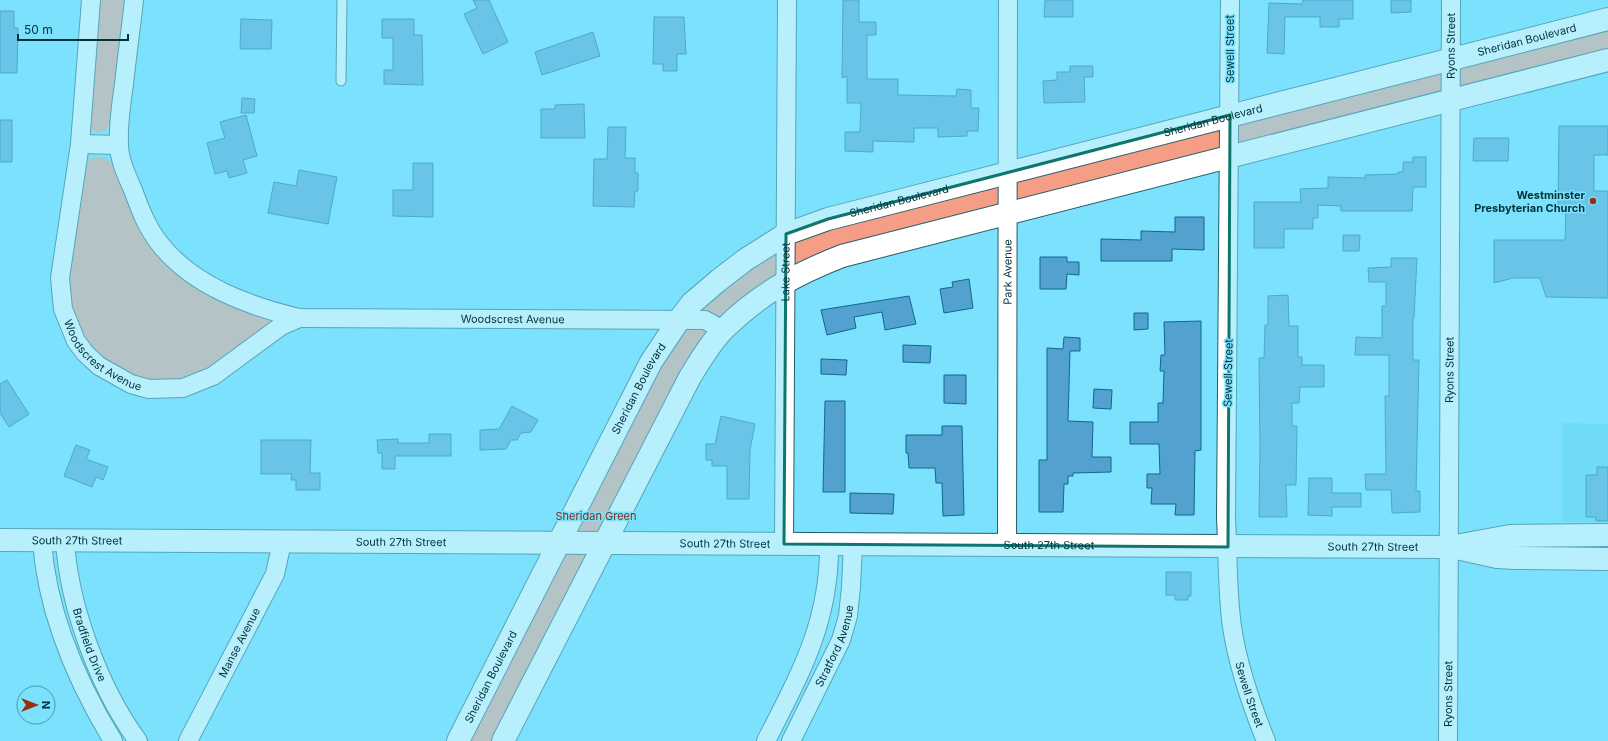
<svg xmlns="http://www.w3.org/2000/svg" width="1608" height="741" font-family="Inter,sans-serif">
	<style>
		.built { fill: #60d2ef }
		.green { fill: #f69e85 }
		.building { fill: #53a1cf; stroke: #0e6893 }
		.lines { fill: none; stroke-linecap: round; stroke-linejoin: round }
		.service-casing { stroke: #265d6b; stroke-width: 11 }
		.minor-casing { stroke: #265d6b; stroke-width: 20 }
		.secondary-casing { stroke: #265d6b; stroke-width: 24 }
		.service { stroke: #fff; stroke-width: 9 }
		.minor { stroke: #fff; stroke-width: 18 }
		.secondary { stroke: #fff; stroke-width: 22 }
		.marked { fill: none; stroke: #0f766e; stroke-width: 3; stroke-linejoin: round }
		.poi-dot { fill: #962f0d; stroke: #7be1fc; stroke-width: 1.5 }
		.labels { text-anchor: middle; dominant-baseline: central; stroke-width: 3; stroke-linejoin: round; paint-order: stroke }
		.street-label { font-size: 11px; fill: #01323c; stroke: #7be1fc }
		.poi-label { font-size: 11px; font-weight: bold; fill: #01323c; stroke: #7be1fc; text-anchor: end }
		.park-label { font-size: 11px; fill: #802f16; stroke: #7be1fc }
	</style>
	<rect width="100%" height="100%" fill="#7be1fc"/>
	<!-- built -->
	<polygon class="built" points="1562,423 1608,424 1608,522 1562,522"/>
	<!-- green -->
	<g class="green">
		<path d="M97,0H127L110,124C105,133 97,135 89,128Z"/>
		<polygon points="1608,19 1608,60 842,256 723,330 503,741 458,741 665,339 786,234"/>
		<path d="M94,157C108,156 114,163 117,176L155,247L271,318L272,323L214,369L171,383L127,377L82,342L65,295L86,160Z"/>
	</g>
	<!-- building -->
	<g class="building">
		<polygon points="473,0 489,0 508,42 483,54 464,14 477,8"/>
		<polygon points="843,0 859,0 859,22 876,22 876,35 867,35 867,79 898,79 898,95 956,96 957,89 971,90 971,108 979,108 978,131 967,131 967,136 938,137 938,128 914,128 914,142 873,141 873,152 845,151 845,132 860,132 861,103 847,103 847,76 842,78"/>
		<polygon points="1045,0 1073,0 1073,17 1044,17"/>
		<polygon points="1303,0 1353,0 1353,19 1339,19 1339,27 1320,27 1320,17 1285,17 1284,54 1267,53 1269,3 1302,4"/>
		<polygon points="1391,0 1411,0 1411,12 1391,13"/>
		<polygon points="0,11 14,11 14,28 18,28 17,73 0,73"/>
		<polygon points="654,17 684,17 686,54 677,54 677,71 663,71 663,64 653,64"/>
		<polygon points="241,19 272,20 271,49 240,49"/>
		<polygon points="382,19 414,19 414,35 422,35 423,85 384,84 384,70 393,70 393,38 382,38"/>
		<polygon points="593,32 600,56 542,75 535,52"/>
		<polygon points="1070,66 1093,66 1093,77 1084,77 1085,102 1044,103 1043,81 1057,80 1057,72 1070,72"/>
		<polygon points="242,98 255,99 254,113 241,113"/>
		<polygon points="584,104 585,138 541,138 541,109 555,109 555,105"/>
		<polygon points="246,115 257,156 243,160 247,173 229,178 227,171 215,174 207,143 225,138 220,122"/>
		<rect x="0" y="120" width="12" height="42"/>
		<polygon points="1559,126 1608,126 1608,155 1594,155 1594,191 1608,191 1608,298 1546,297 1540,278 1513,278 1494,283 1494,240 1565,240 1566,207 1558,207"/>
		<polygon points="608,127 626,127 625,158 635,158 635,173 638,173 638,191 635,191 634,207 593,206 594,159 607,159"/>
		<polygon points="1474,138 1509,138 1508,161 1473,161"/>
		<polygon points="1413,157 1426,157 1426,187 1413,187 1412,211 1341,211 1341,206 1318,205 1318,218 1313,218 1313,229 1284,229 1284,248 1254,248 1254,202 1301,202 1300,189 1328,188 1328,177 1365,178 1365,175 1398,174 1398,172 1403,172 1403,162 1413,162"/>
		<polygon points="413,163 433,163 433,217 393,216 393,190 413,190"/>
		<polygon points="299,170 337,177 328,224 268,213 274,182 296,186"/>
		<polygon points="1175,217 1204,217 1204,250 1172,249 1172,261 1101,261 1101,239 1141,240 1141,231 1175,232"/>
		<polygon points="1343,235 1360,235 1359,251 1343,251"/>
		<polygon points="1040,257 1067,257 1067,262 1079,262 1079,275 1067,274 1066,289 1040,289"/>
		<polygon points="1391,258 1417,258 1414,318 1413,318 1413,360 1419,360 1416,491 1420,491 1420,512 1392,513 1391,490 1366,490 1365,474 1386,474 1385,396 1389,396 1389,355 1355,355 1356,337 1382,338 1382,306 1386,306 1386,282 1369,282 1368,268 1391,267"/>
		<polygon points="969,279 973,308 944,313 940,289 953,287 952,282"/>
		<polygon points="1288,295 1289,326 1298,326 1298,357 1302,357 1302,365 1324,365 1324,387 1300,387 1299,403 1292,403 1292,426 1297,426 1296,485 1286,485 1287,517 1259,517 1260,448 1259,358 1264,358 1265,325 1268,325 1268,296"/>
		<polygon points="909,296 916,324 885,330 882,312 854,317 856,328 827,335 821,310"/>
		<polygon points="1134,313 1148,313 1148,329 1134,330"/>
		<polygon points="1201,321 1201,450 1195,451 1194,515 1175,515 1176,504 1151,504 1152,488 1147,488 1147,474 1160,474 1159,444 1130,444 1130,422 1158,422 1158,403 1163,403 1164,371 1160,371 1161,355 1165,355 1164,322"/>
		<polygon points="1064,337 1080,338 1080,351 1070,351 1068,421 1093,422 1092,457 1111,457 1111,472 1073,473 1073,476 1068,476 1068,484 1064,484 1063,512 1039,512 1039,460 1047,460 1047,348 1063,349"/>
		<polygon points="903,345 931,346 930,363 903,362"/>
		<polygon points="821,359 847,360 846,375 821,374"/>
		<polygon points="944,375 966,375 966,404 944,403"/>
		<polygon points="7,380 29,414 9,427 0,413 0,384"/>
		<polygon points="1094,389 1112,390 1111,409 1093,408"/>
		<polygon points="825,401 845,401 845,492 823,492"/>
		<polygon points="512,406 538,420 531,432 521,433 517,440 511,440 506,449 480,450 480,430 499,429"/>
		<polygon points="721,416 755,424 750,450 749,499 727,499 727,466 712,466 712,460 706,460 706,444 715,444"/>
		<polygon points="942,426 962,426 964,515 943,516 942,483 936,483 935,468 909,468 908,453 906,453 906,435 942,435"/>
		<polygon points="429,434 451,434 451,456 395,456 395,469 382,469 382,453 378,453 377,440 398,439 398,443 429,443"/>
		<polygon points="261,440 311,440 310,473 320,473 320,490 296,490 296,480 291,480 292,474 261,474"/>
		<polygon points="76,445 90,450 86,459 108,467 103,480 96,477 92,487 64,476"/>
		<polygon points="1597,467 1608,467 1608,521 1596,521 1596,517 1586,517 1586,475 1597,475"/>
		<polygon points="1309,478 1332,478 1332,493 1361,493 1361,507 1332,507 1332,516 1308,515"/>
		<polygon points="850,493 894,494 893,514 850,513"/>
		<polygon points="1166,572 1191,572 1191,596 1188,596 1188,600 1175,600 1175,595 1166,595"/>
	</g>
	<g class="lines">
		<defs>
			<polyline id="service" points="341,81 342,0"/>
			<g id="minor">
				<path id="s1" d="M91,0L80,144L60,278L63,309L76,341L85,353L99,366L131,384L149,389L183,388L213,376L281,326L299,318"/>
				<path id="s2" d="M134,0C131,28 127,56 124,84C121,104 118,124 119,144C119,160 127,176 133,190C140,209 147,228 160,244C193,286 249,306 299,318L705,320L723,330"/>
				<path id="s3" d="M1230,0L1226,518C1228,554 1227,591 1232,627C1238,667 1251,704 1266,741"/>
				<polyline points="80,144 119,145"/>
				<path d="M42,541C47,613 76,680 113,741"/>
				<path id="s4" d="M65,541C69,606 99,688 138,741"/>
				<path id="s5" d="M784,544L787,0"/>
				<path id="s6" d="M1007,544L1008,0"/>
				<path id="s7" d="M188,741L275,574L282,542"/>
				<path d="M766,741C800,674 830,622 829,544"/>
				<path id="s8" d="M791,741L841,640L848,616L851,587L853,544"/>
				<path id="s9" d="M1448,741L1451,0"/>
			</g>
			<g id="secondary">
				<path id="s10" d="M0,540L1450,547L1510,536L1608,535"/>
				<polyline points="1461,549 1497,557 1515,558 1608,559"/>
				<path id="s11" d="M458,741L651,362L679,320L692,303L719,280L745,260L786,234L828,219L1608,19"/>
				<path d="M503,741L690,377C700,361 710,343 724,329C759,294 796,274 842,256L1608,60"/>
			</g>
		</defs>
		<!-- service casing -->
		<use href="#service" class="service-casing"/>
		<!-- minor casing -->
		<use href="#minor" class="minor-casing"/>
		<!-- secondary casing -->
		<use href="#secondary" class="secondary-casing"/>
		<!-- service -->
		<use href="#service" class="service"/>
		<!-- minor -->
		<use href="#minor" class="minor"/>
		<!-- secondary -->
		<use href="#secondary" class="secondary"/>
	</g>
	<!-- marked area -->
	<path d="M0 0H1608V741H0ZM1230,115L1228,547L784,544L786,234L828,219Z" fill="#7be1fc" fill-opacity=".55" fill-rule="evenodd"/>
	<path class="marked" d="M1230,115L1228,547L784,544L786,234L828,219Z"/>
	<!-- markers -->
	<circle class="poi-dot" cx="1593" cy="201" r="4"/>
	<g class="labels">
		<!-- street labels -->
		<g class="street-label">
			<text stroke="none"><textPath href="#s11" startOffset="1380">Sheridan Boulevard</textPath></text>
			<text stroke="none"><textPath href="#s9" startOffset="695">Ryons Street</textPath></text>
			<text transform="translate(1230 49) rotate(-90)">Sewell Street</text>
			<text stroke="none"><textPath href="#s11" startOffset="1056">Sheridan Boulevard</textPath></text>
			<text stroke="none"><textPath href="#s11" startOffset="732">Sheridan Boulevard</textPath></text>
			<text stroke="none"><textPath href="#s5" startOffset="272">Lake Street</textPath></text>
			<text stroke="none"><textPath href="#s6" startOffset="272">Park Avenue</textPath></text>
			<text stroke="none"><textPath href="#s2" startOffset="628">Woodscrest Avenue</textPath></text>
			<text stroke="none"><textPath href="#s1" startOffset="375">Woodscrest Avenue</textPath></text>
			<text stroke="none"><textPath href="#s9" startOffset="371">Ryons Street</textPath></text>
			<text transform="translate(1228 373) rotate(-89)">Sewell Street</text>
			<text stroke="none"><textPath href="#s11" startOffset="396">Sheridan Boulevard</textPath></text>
			<text stroke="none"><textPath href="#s10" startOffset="77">South 27th Street</textPath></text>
			<text stroke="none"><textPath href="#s10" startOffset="401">South 27th Street</textPath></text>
			<text stroke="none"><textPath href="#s10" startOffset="725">South 27th Street</textPath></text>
			<text stroke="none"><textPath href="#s10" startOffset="1049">South 27th Street</textPath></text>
			<text stroke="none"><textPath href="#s10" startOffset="1373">South 27th Street</textPath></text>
			<text stroke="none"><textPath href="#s7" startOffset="111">Manse Avenue</textPath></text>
			<text stroke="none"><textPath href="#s4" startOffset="107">Bradfield Drive</textPath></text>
			<text stroke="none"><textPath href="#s8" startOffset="105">Stratford Avenue</textPath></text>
			<text stroke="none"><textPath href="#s11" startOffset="72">Sheridan Boulevard</textPath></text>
			<text stroke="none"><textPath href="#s3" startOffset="697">Sewell Street</textPath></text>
			<text stroke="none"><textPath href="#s9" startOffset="47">Ryons Street</textPath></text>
		</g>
		<!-- poi labels -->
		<g class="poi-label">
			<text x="1585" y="195">Westminster<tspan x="1585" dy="13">Presbyterian Church</tspan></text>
		</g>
		<!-- park labels -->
		<g class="park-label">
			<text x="596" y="516">Sheridan Green</text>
		</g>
	</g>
	<!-- north arrow -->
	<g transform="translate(36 705) rotate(90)"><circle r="19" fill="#7be1fc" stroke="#4a9baf"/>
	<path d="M0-3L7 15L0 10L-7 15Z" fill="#962f0d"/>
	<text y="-6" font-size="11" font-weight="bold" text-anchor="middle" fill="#01323c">N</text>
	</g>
	<!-- scale -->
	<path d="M18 34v6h110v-6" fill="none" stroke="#01323c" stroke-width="2"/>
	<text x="24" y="34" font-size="12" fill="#01323c" stroke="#7be1fc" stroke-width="3" paint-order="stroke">50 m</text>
</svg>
